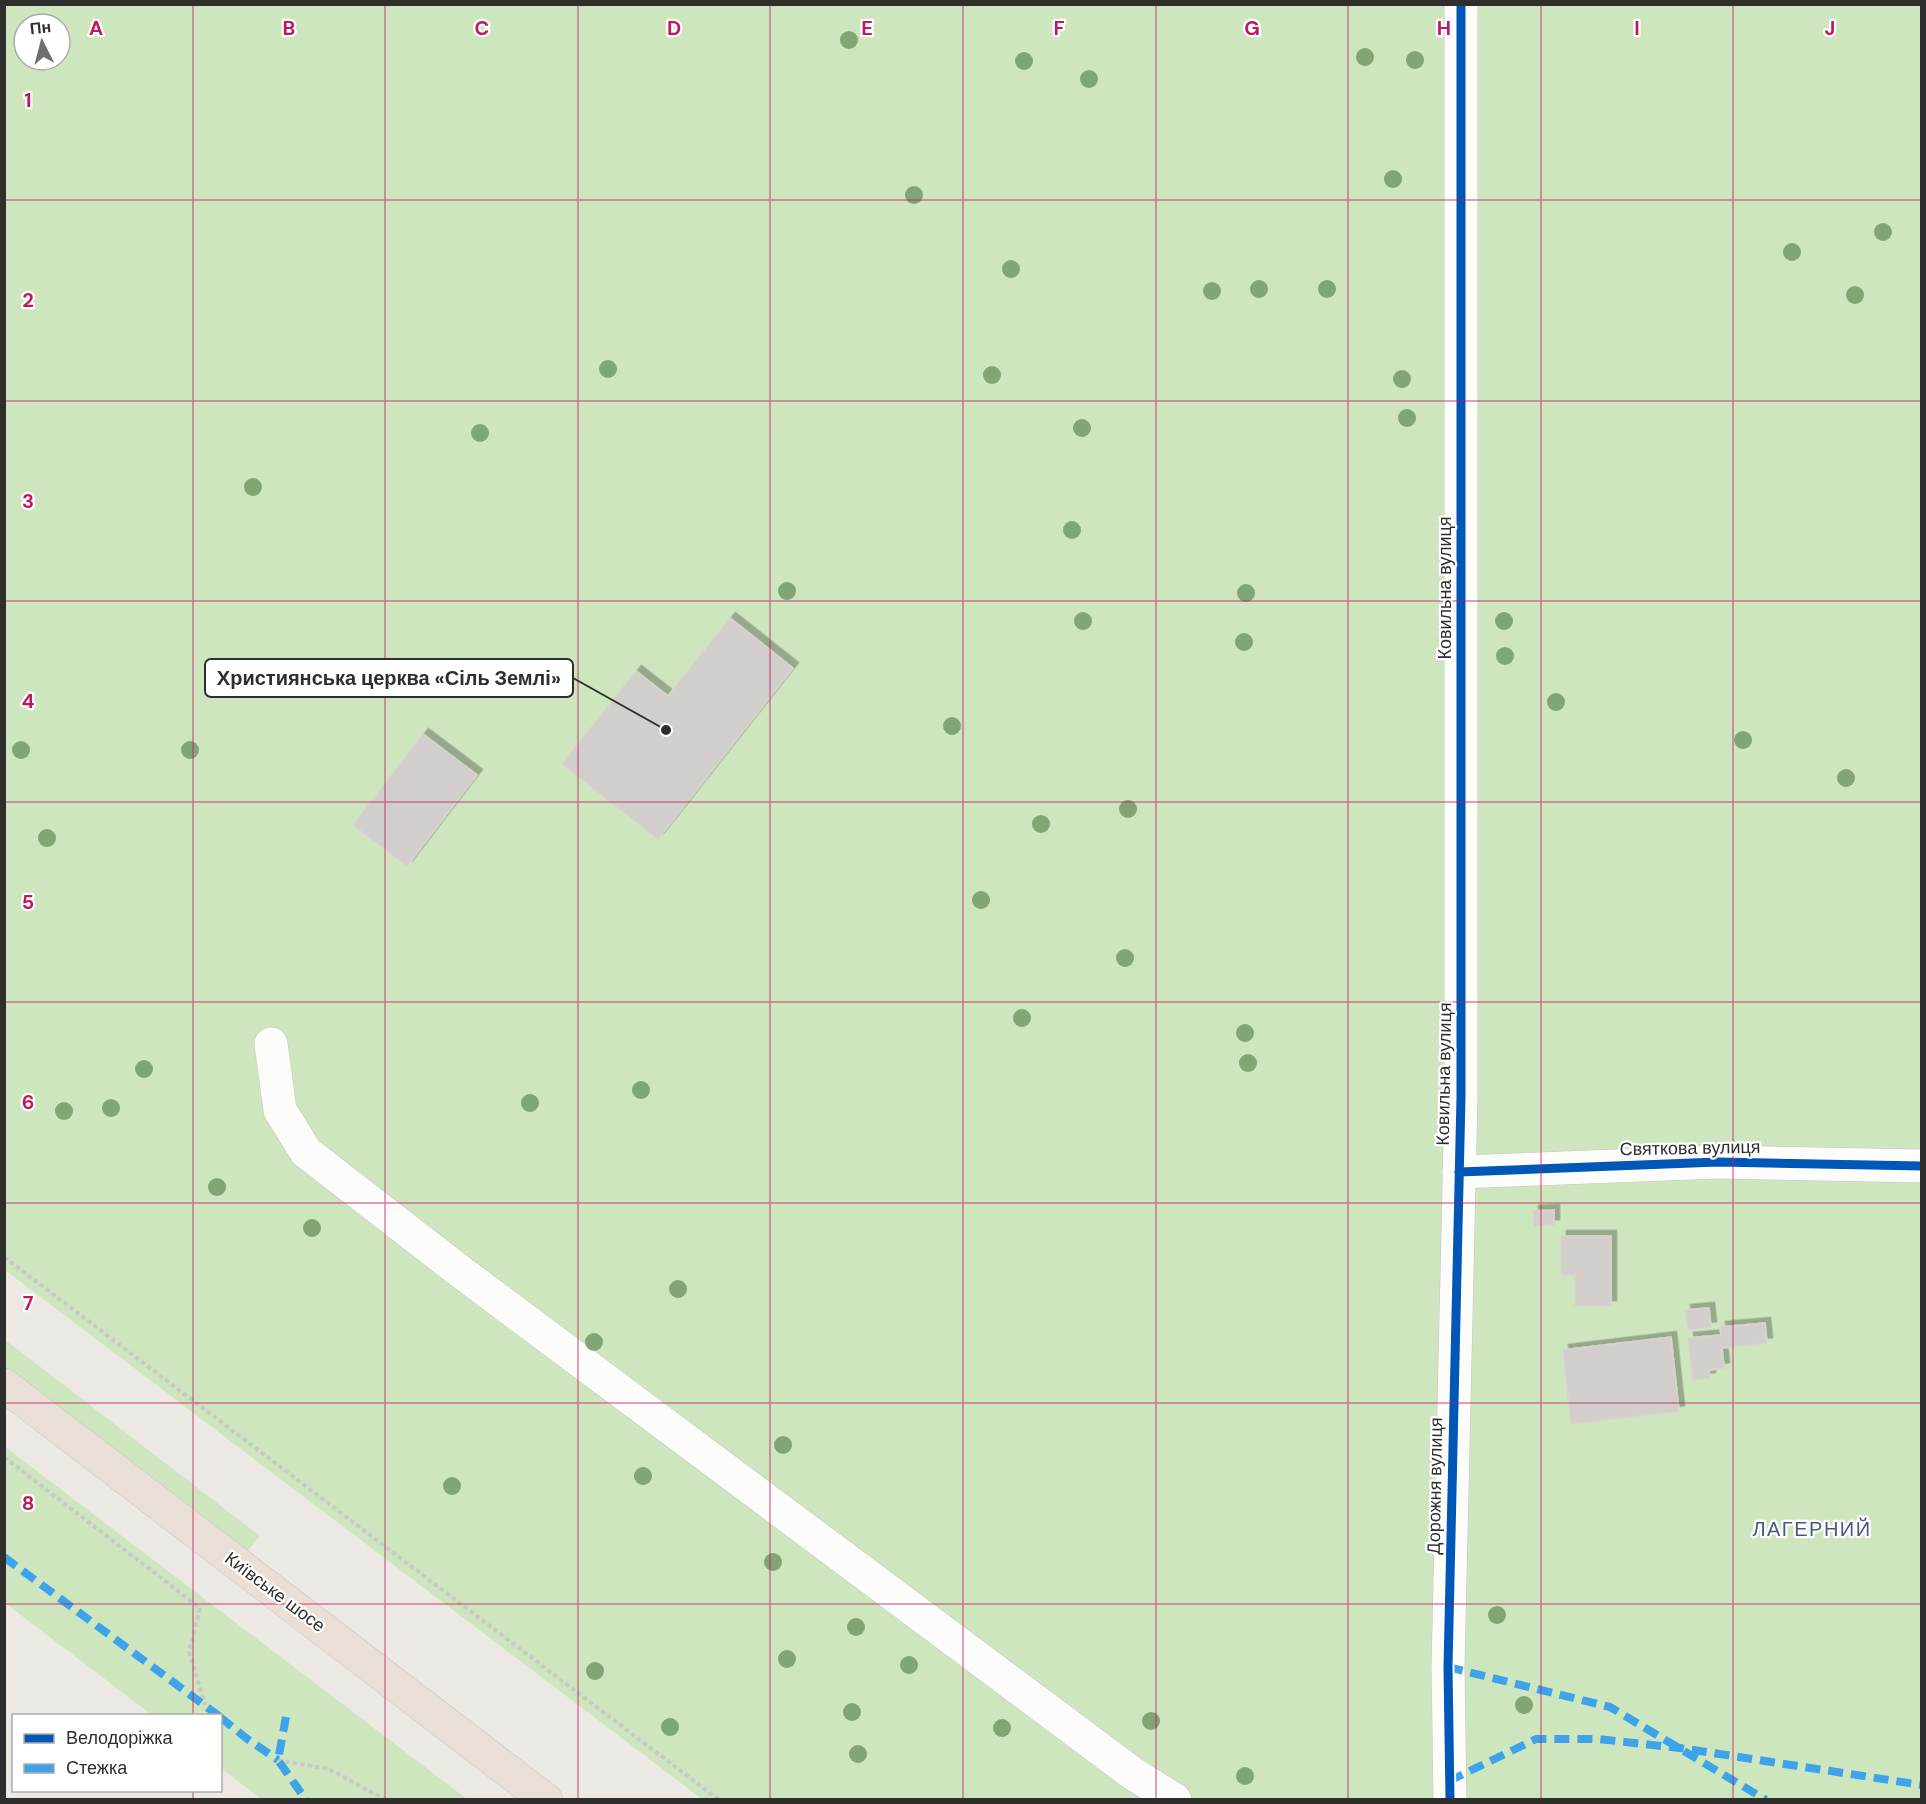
<svg xmlns="http://www.w3.org/2000/svg" width="1926" height="1804" font-family="'DM Sans',sans-serif">
	<style>
		.green { fill: #cee6be; fill-rule: evenodd }
		.building { fill: #d1cecb; stroke: #d7d4d0; stroke-width: 1.5; filter: url(#shadow) }
		.lines { fill: none; stroke-linecap: round; stroke-linejoin: round }
		.minor-casing { stroke: #c5c4c5; stroke-width: 34 }
		.highway-casing { stroke: #c6c5c4; stroke-width: 34 }
		.path { stroke: #c9c9c8; stroke-width: 4; stroke-dasharray: 4.5 3; stroke-linecap: butt }
		.minor { stroke: #fcfcfb; stroke-width: 33 }
		.highway { stroke: #eadfd6; stroke-width: 33 }
		.quiet { stroke: #3ea3eb; stroke-width: 8; stroke-dasharray: 15 8; stroke-linecap: butt }
		.cycleway-casing { stroke: #fff; stroke-width: 13 }
		.cycleway { stroke: #0057b8; stroke-width: 9 }
		.tree { fill: #82a575 }
		.grid { fill: none; stroke: #c2185b; stroke-width: 1.5; stroke-opacity: 0.55 }
		.labels { text-anchor: middle; dominant-baseline: central; stroke-width: 4.5; stroke-linejoin: round; paint-order: stroke }
		.street-label { font-size: 18px; fill: #2e2e2e; stroke: #fff }
		.neighbourhood-label { font-size: 20px; letter-spacing: 1.5px; fill: #4d5680; stroke: #fff }
		.grid-label { font-size: 20px; text-anchor: middle; font-weight: bold; fill: #c2185b; stroke: #fff; stroke-width: 4.5; stroke-linejoin: round; paint-order: stroke }
		.leader { fill: none; stroke: #2e2e2e; stroke-width: 2 }
		.callout-dot { fill: #2e2e2e; stroke: #fff; stroke-width: 2 }
		.callout { fill: #fff; stroke: #2e2e2e; stroke-width: 2 }
		.callout-label { font-size: 20px; text-anchor: middle; font-weight: bold; fill: #2e2e2e }
	</style>
	<defs>
		<filter id="shadow"><feDropShadow dx="5.5" dy="-5.5" stdDeviation="0" flood-color="#0004"/></filter>
	</defs>
	<rect width="100%" height="100%" fill="#ece8e4"/>
	<!-- green -->
	<g class="green">
		<path d="M4,5H1447V1171L1431,1667L1433,1799H702L5,1270ZM24,24H60V60H24Z"/>
		<polygon points="1473,5 1921,5 1921,1799 1466,1800 1464,1661"/>
		<polygon points="4,1339 260,1536 246,1553 5,1370"/>
		<polygon points="4,1446 467,1799 261,1799 221,1768 220,1716 152,1715 5,1603"/>
	</g>
	<!-- building -->
	<g class="building">
		<polygon points="730,618 793,668 658,839 562,764 636,671 668,696"/>
		<polygon points="423,734 477,775 407,866 353,825"/>
		<polygon points="1554,1210 1554,1225 1534,1226 1533,1211"/>
		<polygon points="1561,1236 1611,1236 1611,1306 1575,1306 1575,1275 1561,1275"/>
		<polygon points="1709,1308 1711,1327 1688,1330 1685,1310"/>
		<polygon points="1765,1323 1767,1343 1722,1348 1724,1368 1709,1370 1710,1378 1693,1380 1688,1338 1721,1335 1720,1327"/>
		<polygon points="1671,1337 1679,1411 1571,1424 1563,1350"/>
	</g>
	<g class="lines">
		<defs>
			<g id="minor">
				<polyline points="271,1044 280,1110 306,1152 461,1272 1132,1773 1175,1800"/>
				<polyline points="1459,1172 1718,1162 1922,1166"/>
				<polyline points="1450,1800 1448,1667 1461,1097 1461,4"/>
			</g>
			<polyline id="highway" points="4,1385 546,1800"/>
		</defs>
		<!-- minor casing -->
		<use href="#minor" class="minor-casing"/>
		<!-- highway casing -->
		<use href="#highway" class="highway-casing"/>
		<!-- path -->
		<g class="path">
			<polyline points="4,1257 719,1800"/>
			<polyline points="4,1457 200,1608 189,1652 205,1705"/>
			<polyline points="278,1760 329,1769 386,1800"/>
		</g>
		<!-- minor -->
		<use href="#minor" class="minor"/>
		<!-- highway -->
		<use href="#highway" class="highway"/>
		<!-- quiet -->
		<g class="quiet">
			<polyline points="4,1557 219,1716"/>
			<polyline points="1448,1667 1610,1707 1766,1800"/>
			<polyline points="220,1717 246,1738 278,1760"/>
			<polyline points="286,1717 278,1760 306,1800"/>
			<polyline points="1449,1781 1536,1739 1598,1739 1680,1748 1922,1785"/>
		</g>
		<defs>
			<g id="cycleway">
				<polyline points="1459,1172 1718,1162 1922,1166"/>
				<polyline points="1450,1800 1448,1667 1461,1097 1461,4"/>
			</g>
		</defs>
		<!-- cycleway casing -->
		<use href="#cycleway" class="cycleway-casing"/>
		<!-- cycleway -->
		<use href="#cycleway" class="cycleway"/>
	</g>
	<!-- trees -->
	<g class="tree">
		<circle cx="849" cy="40" r="9"/>
		<circle cx="1365" cy="57" r="9"/>
		<circle cx="1415" cy="60" r="9"/>
		<circle cx="1024" cy="61" r="9"/>
		<circle cx="1089" cy="79" r="9"/>
		<circle cx="1393" cy="179" r="9"/>
		<circle cx="914" cy="195" r="9"/>
		<circle cx="1883" cy="232" r="9"/>
		<circle cx="1792" cy="252" r="9"/>
		<circle cx="1011" cy="269" r="9"/>
		<circle cx="1259" cy="289" r="9"/>
		<circle cx="1327" cy="289" r="9"/>
		<circle cx="1212" cy="291" r="9"/>
		<circle cx="1855" cy="295" r="9"/>
		<circle cx="608" cy="369" r="9"/>
		<circle cx="992" cy="375" r="9"/>
		<circle cx="1402" cy="379" r="9"/>
		<circle cx="1407" cy="418" r="9"/>
		<circle cx="1082" cy="428" r="9"/>
		<circle cx="480" cy="433" r="9"/>
		<circle cx="253" cy="487" r="9"/>
		<circle cx="1072" cy="530" r="9"/>
		<circle cx="787" cy="591" r="9"/>
		<circle cx="1246" cy="593" r="9"/>
		<circle cx="1083" cy="621" r="9"/>
		<circle cx="1504" cy="621" r="9"/>
		<circle cx="1244" cy="642" r="9"/>
		<circle cx="1505" cy="656" r="9"/>
		<circle cx="1556" cy="702" r="9"/>
		<circle cx="952" cy="726" r="9"/>
		<circle cx="1743" cy="740" r="9"/>
		<circle cx="21" cy="750" r="9"/>
		<circle cx="190" cy="750" r="9"/>
		<circle cx="1846" cy="778" r="9"/>
		<circle cx="1128" cy="809" r="9"/>
		<circle cx="1041" cy="824" r="9"/>
		<circle cx="47" cy="838" r="9"/>
		<circle cx="981" cy="900" r="9"/>
		<circle cx="1125" cy="958" r="9"/>
		<circle cx="1022" cy="1018" r="9"/>
		<circle cx="1245" cy="1033" r="9"/>
		<circle cx="1248" cy="1063" r="9"/>
		<circle cx="144" cy="1069" r="9"/>
		<circle cx="641" cy="1090" r="9"/>
		<circle cx="530" cy="1103" r="9"/>
		<circle cx="111" cy="1108" r="9"/>
		<circle cx="64" cy="1111" r="9"/>
		<circle cx="217" cy="1187" r="9"/>
		<circle cx="312" cy="1228" r="9"/>
		<circle cx="678" cy="1289" r="9"/>
		<circle cx="594" cy="1342" r="9"/>
		<circle cx="783" cy="1445" r="9"/>
		<circle cx="643" cy="1476" r="9"/>
		<circle cx="452" cy="1486" r="9"/>
		<circle cx="773" cy="1562" r="9"/>
		<circle cx="1497" cy="1615" r="9"/>
		<circle cx="856" cy="1627" r="9"/>
		<circle cx="787" cy="1659" r="9"/>
		<circle cx="909" cy="1665" r="9"/>
		<circle cx="595" cy="1671" r="9"/>
		<circle cx="1524" cy="1705" r="9"/>
		<circle cx="852" cy="1712" r="9"/>
		<circle cx="1151" cy="1721" r="9"/>
		<circle cx="670" cy="1727" r="9"/>
		<circle cx="1002" cy="1728" r="9"/>
		<circle cx="858" cy="1754" r="9"/>
		<circle cx="1245" cy="1776" r="9"/>
	</g>
	<!-- grid -->
	<path class="grid" d="M193,4V1716M385,4V1800M578,4V1800M770,4V1800M963,4V1800M1156,4V1800M1348,4V1800M1541,4V1800M1733,4V1800M4,200H1922M4,401H1922M4,601H1922M4,802H1922M4,1002H1922M4,1203H1922M4,1403H1922M4,1604H1922M193,1790V1800"/>
	<g class="labels">
		<!-- street labels -->
		<g class="street-label">
			<text transform="translate(1445 588) rotate(-90)">Ковильна вулиця</text>
			<text transform="translate(1444 1074) rotate(-89)">Ковильна вулиця</text>
			<text transform="translate(1690 1148) rotate(-1)">Святкова вулиця</text>
			<text transform="translate(1435 1486) rotate(-89)">Дорожня вулиця</text>
			<text transform="translate(275 1592) rotate(37)">Київське шосе</text>
		</g>
		<!-- neighbourhood labels -->
		<g class="neighbourhood-label">
			<text x="1812" y="1529">ЛАГЕРНИЙ</text>
		</g>
	</g>
	<g class="grid-label">
		<text x="96" y="35">A</text>
		<text x="289" y="35">B</text>
		<text x="482" y="35">C</text>
		<text x="674" y="35">D</text>
		<text x="867" y="35">E</text>
		<text x="1059" y="35">F</text>
		<text x="1252" y="35">G</text>
		<text x="1444" y="35">H</text>
		<text x="1637" y="35">I</text>
		<text x="1830" y="35">J</text>
		<text x="28" y="107">1</text>
		<text x="28" y="307">2</text>
		<text x="28" y="508">3</text>
		<text x="28" y="708">4</text>
		<text x="28" y="909">5</text>
		<text x="28" y="1109">6</text>
		<text x="28" y="1310">7</text>
		<text x="28" y="1510">8</text>
	</g>
	<!-- callouts -->
	<path class="leader" d="M666 730L573 678"/>
	<circle class="callout-dot" cx="666" cy="730" r="6"/>
	<rect class="callout" x="205" y="659" width="368" height="38" rx="6"/>
	<g class="callout-label">
		<text x="389" y="685">Християнська церква «Сіль Землі»</text>
	</g>
	<!-- border -->
	<rect width="1926" height="1804" fill="none" stroke="#2e2e2e" stroke-width="12"/>
	<!-- legend -->
	<rect x="12" y="1714" width="210" height="78" fill="#ffffff" stroke="#ababab" stroke-width="1.5"/>
	<rect x="24" y="1734" width="30" height="9" fill="#0057b8" stroke="#ababab" stroke-width="1.5"/>
	<text x="66" y="1744" font-size="18" fill="#2e2e2e">Велодоріжка</text>
	<rect x="24" y="1764" width="30" height="9" fill="#3ea3eb" stroke="#ababab" stroke-width="1.5"/>
	<text x="66" y="1774" font-size="18" fill="#2e2e2e">Стежка</text>
	<!-- north arrow -->
	<g transform="translate(42 42) rotate(354)"><circle r="28" fill="#ffffff" stroke="#ababab" stroke-width="1.5"/>
	<path d="M0-4.5L10 22L0 15L-10 22Z" fill="#706f6e"/>
	<text y="-9" font-size="16" font-weight="bold" text-anchor="middle" fill="#2e2e2e">Пн</text>
	</g>
</svg>
